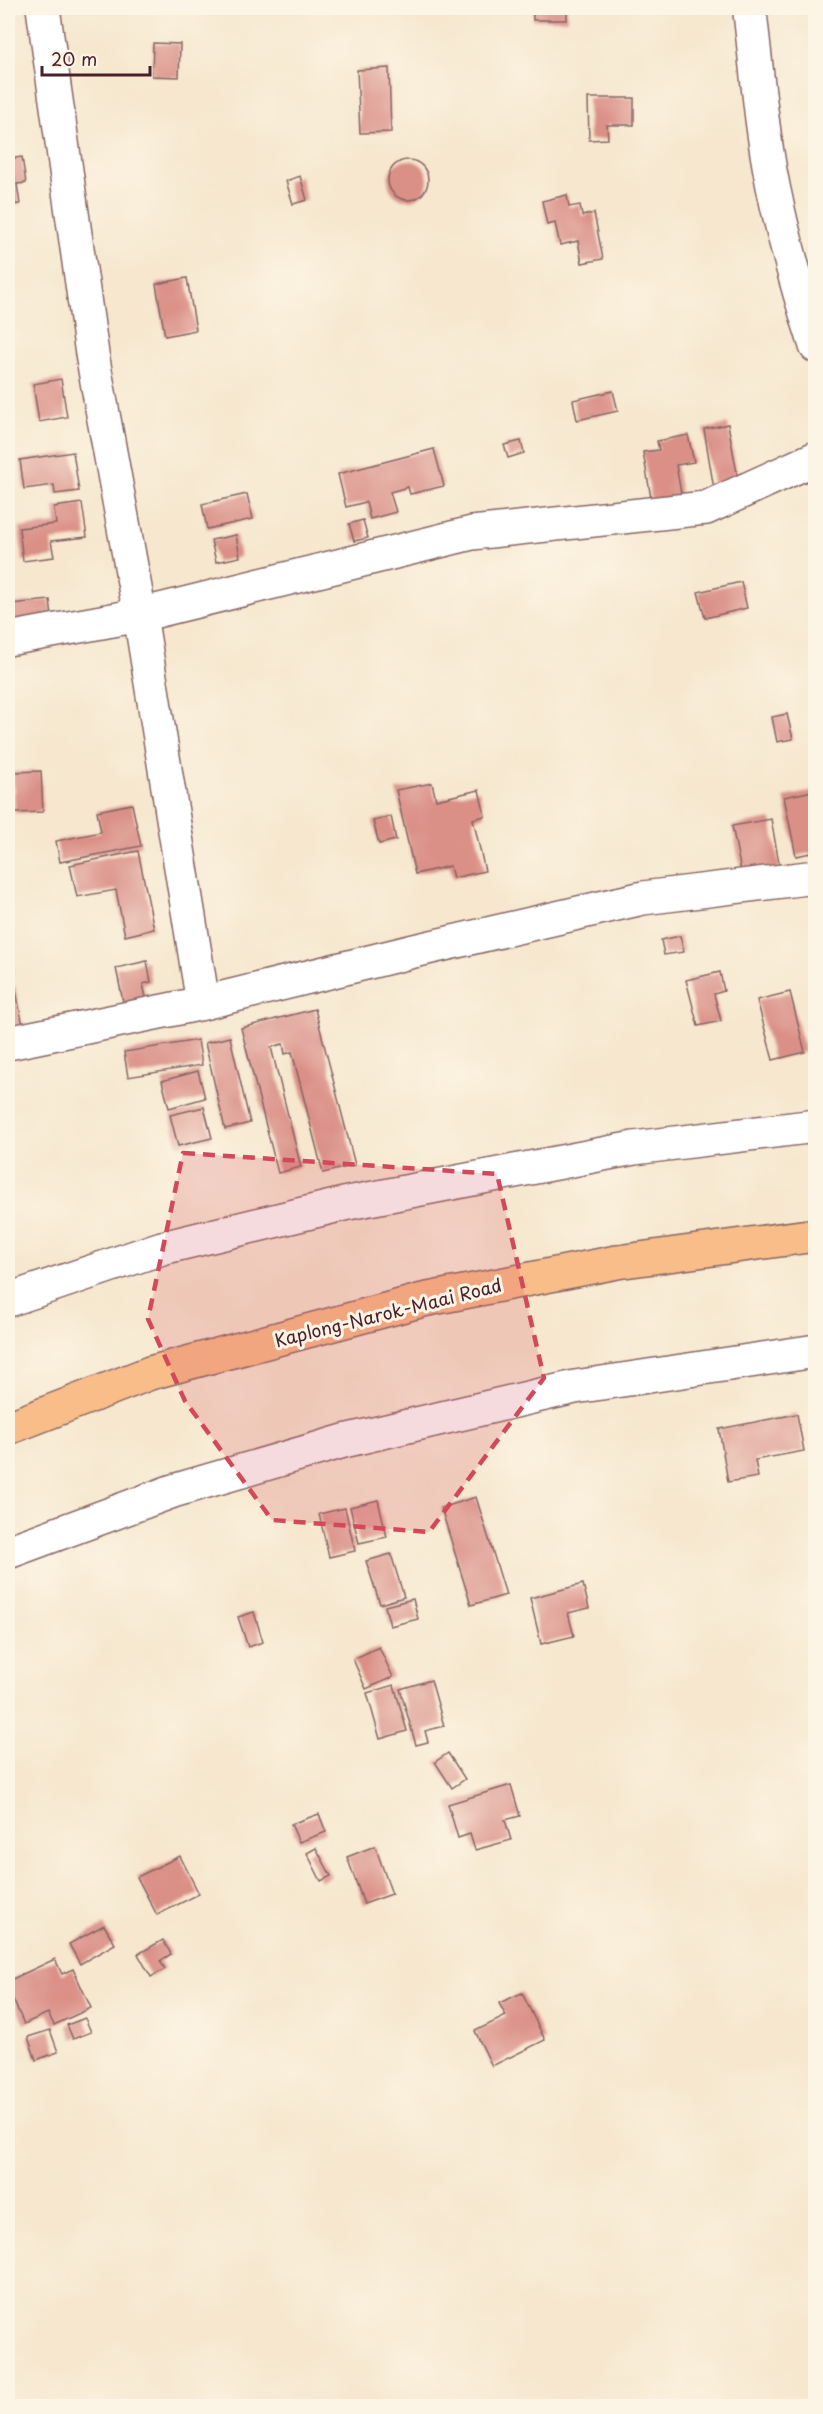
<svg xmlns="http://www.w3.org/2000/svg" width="823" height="2414" font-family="'Playpen Sans',sans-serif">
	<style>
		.building { fill: #da8f87 }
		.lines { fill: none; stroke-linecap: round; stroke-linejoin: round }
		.minor-casing { stroke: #866564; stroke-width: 36 }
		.highway-casing { stroke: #866564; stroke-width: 36 }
		.minor { stroke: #fff; stroke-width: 33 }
		.highway { stroke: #f9bd89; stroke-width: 33 }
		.marked { fill: #d1495b; fill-opacity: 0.2; stroke: #d1495b; stroke-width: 4.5; stroke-dasharray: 12 8; stroke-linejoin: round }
		.labels { text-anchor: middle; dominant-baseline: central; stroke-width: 6; stroke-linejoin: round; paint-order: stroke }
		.street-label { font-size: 18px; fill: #4a1f2b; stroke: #fcf5e5 }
	</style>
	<rect width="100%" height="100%" fill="#fcf5e5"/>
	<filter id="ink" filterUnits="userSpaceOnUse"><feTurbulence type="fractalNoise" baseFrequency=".0167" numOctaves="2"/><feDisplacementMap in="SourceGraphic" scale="12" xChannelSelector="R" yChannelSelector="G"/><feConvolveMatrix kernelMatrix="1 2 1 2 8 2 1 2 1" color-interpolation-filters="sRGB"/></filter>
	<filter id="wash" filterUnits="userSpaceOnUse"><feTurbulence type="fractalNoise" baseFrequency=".008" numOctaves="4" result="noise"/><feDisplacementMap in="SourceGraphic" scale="24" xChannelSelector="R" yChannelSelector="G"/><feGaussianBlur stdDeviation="1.35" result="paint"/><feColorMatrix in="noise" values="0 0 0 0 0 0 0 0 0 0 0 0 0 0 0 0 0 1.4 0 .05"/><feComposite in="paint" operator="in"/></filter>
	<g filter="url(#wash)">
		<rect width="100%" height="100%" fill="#f6e7ce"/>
		<g id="blocks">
			<!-- building -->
			<g class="building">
				<rect x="533" y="8" width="34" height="12"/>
				<polygon points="153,43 180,44 179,77 152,76"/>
				<polygon points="389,68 391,132 360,133 357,70"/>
				<polygon points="588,98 634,98 634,125 607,125 608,139 589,140"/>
				<polygon points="22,157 26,183 17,184 20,204 8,205 8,159"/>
				<circle cx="408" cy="180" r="20"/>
				<polygon points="300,176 307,200 293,204 286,181"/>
				<polygon points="567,195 569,207 580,205 582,216 594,213 603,259 582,263 578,241 560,245 555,223 547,225 542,201"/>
				<polygon points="187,278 196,330 165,336 156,284"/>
				<polygon points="61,379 67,417 39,422 33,384"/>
				<polygon points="613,391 618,411 577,420 573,400"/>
				<polygon points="728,424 739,484 714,489 704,429"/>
				<polygon points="688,435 694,462 676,465 682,499 652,504 643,452 659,450 657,441"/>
				<polygon points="521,441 524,453 508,458 504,445"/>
				<polygon points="434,449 444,486 410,494 408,487 390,492 396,512 370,519 366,502 346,507 338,474"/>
				<polygon points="73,452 79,491 55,494 54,485 24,489 20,460"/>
				<polygon points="247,494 253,519 207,529 202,504"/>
				<polygon points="82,503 87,537 51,541 54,557 23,561 19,528 56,524 54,507"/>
				<polygon points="363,520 368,538 354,541 349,524"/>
				<polygon points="236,535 240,557 216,562 211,540"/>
				<polygon points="741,582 747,608 705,618 698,592"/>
				<polygon points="50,600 53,626 14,630 11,604"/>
				<polygon points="787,714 793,739 777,742 772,717"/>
				<polygon points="41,771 43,812 15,813 13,772"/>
				<polygon points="432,783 436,800 479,790 485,816 473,819 485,871 453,878 450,866 415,874 396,790"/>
				<polygon points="813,791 816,806 816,852 796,856 784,797"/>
				<polygon points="132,804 141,846 60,862 56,841 101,832 97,811"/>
				<polygon points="391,816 396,840 379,844 373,821"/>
				<polygon points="771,819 781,874 743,881 732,826"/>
				<polygon points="138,851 154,929 125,936 116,890 77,897 70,865"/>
				<polygon points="680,936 684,952 664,955 661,940"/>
				<polygon points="9,944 14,973 8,975 8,945"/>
				<polygon points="147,961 151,982 143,984 149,1011 126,1016 116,968"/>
				<polygon points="720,972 724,991 714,994 721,1021 698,1026 686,980"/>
				<polygon points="15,986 23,1026 8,1029 8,987"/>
				<polygon points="790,992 805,1052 773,1060 757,1000"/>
				<polygon points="315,1009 355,1165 323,1173 292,1052 285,1054 283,1044 271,1047 301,1167 278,1173 241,1028"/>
				<polygon points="230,1037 250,1123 225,1129 205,1043"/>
				<polygon points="198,1040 202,1065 128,1077 124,1052"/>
				<polygon points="198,1071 205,1098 169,1108 162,1081"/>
				<polygon points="204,1107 212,1138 178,1146 170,1115"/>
				<polygon points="797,1414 804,1451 755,1460 758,1477 728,1482 719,1429"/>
				<polygon points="476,1497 506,1595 471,1605 441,1508"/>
				<polygon points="378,1500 387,1537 359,1543 350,1507"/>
				<polygon points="345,1508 355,1551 329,1557 319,1514"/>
				<polygon points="391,1554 404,1597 380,1604 366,1561"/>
				<polygon points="583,1584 589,1608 568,1613 574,1636 541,1644 530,1598"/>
				<polygon points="413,1599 418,1619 390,1626 385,1606"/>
				<polygon points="254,1612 263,1642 248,1647 238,1617"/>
				<polygon points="379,1647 393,1677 366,1689 353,1659"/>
				<polygon points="431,1680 444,1726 425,1731 428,1742 416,1745 400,1689"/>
				<polygon points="394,1685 407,1731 380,1739 367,1693"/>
				<polygon points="448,1753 465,1779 452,1788 435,1762"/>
				<polygon points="511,1785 520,1816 505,1820 511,1840 475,1850 470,1834 458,1838 448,1804"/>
				<polygon points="319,1814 326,1832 299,1842 291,1824"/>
				<polygon points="375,1846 392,1894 364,1904 347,1857"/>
				<polygon points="316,1848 331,1876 321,1881 307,1853"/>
				<polygon points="180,1856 199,1894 157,1915 137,1877"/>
				<polygon points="104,1925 115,1944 80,1964 69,1944"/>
				<polygon points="163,1940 171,1954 160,1961 165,1969 151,1977 138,1954"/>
				<polygon points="55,1959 62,1974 73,1969 91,2008 54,2025 48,2013 24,2024 8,1988 8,1981"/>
				<polygon points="522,1993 545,2040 492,2066 475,2031 506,2016 499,2003"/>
				<polygon points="85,2018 91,2032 73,2039 67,2025"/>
				<polygon points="50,2030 58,2052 36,2060 28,2037"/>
			</g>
		</g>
	</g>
	<g filter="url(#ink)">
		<use href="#blocks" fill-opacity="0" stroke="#866564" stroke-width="1.5"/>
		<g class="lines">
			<defs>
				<g id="minor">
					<polyline points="43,8 92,354 140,615 203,1003"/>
					<path d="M750,13C757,70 761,129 773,186C784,240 799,293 816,346"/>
					<polyline points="8,639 140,615 472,533 706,508 816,458"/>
					<polyline points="8,1043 203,1003 414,951 643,898 816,877"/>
					<polyline points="8,1300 162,1248 348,1203 634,1148 816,1126"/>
					<polyline points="8,1552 173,1491 344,1441 575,1387 816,1351"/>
				</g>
				<polyline id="highway" points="8,1428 150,1373 423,1300 617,1262 816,1235"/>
			</defs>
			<!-- minor casing -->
			<use href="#minor" class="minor-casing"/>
			<!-- highway casing -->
			<use href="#highway" class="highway-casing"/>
			<!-- minor -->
			<use href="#minor" class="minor"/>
			<!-- highway -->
			<use href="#highway" class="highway"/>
		</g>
	</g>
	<!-- marked area -->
	<path class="marked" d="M183,1153L497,1174L544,1378L429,1532L272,1520L185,1401L148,1319Z"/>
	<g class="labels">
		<!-- street labels -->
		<g class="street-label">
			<text transform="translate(388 1312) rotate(-14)">Kaplong-Narok-Maai Road</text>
		</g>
	</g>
	<!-- margin -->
	<rect width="823" height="2414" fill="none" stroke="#fcf5e5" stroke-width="30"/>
	<!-- scale -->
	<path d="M42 66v9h108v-9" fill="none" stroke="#4a1f2b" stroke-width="3"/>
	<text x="51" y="66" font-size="18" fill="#4a1f2b" stroke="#fcf5e5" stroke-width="4.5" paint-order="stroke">20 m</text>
</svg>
